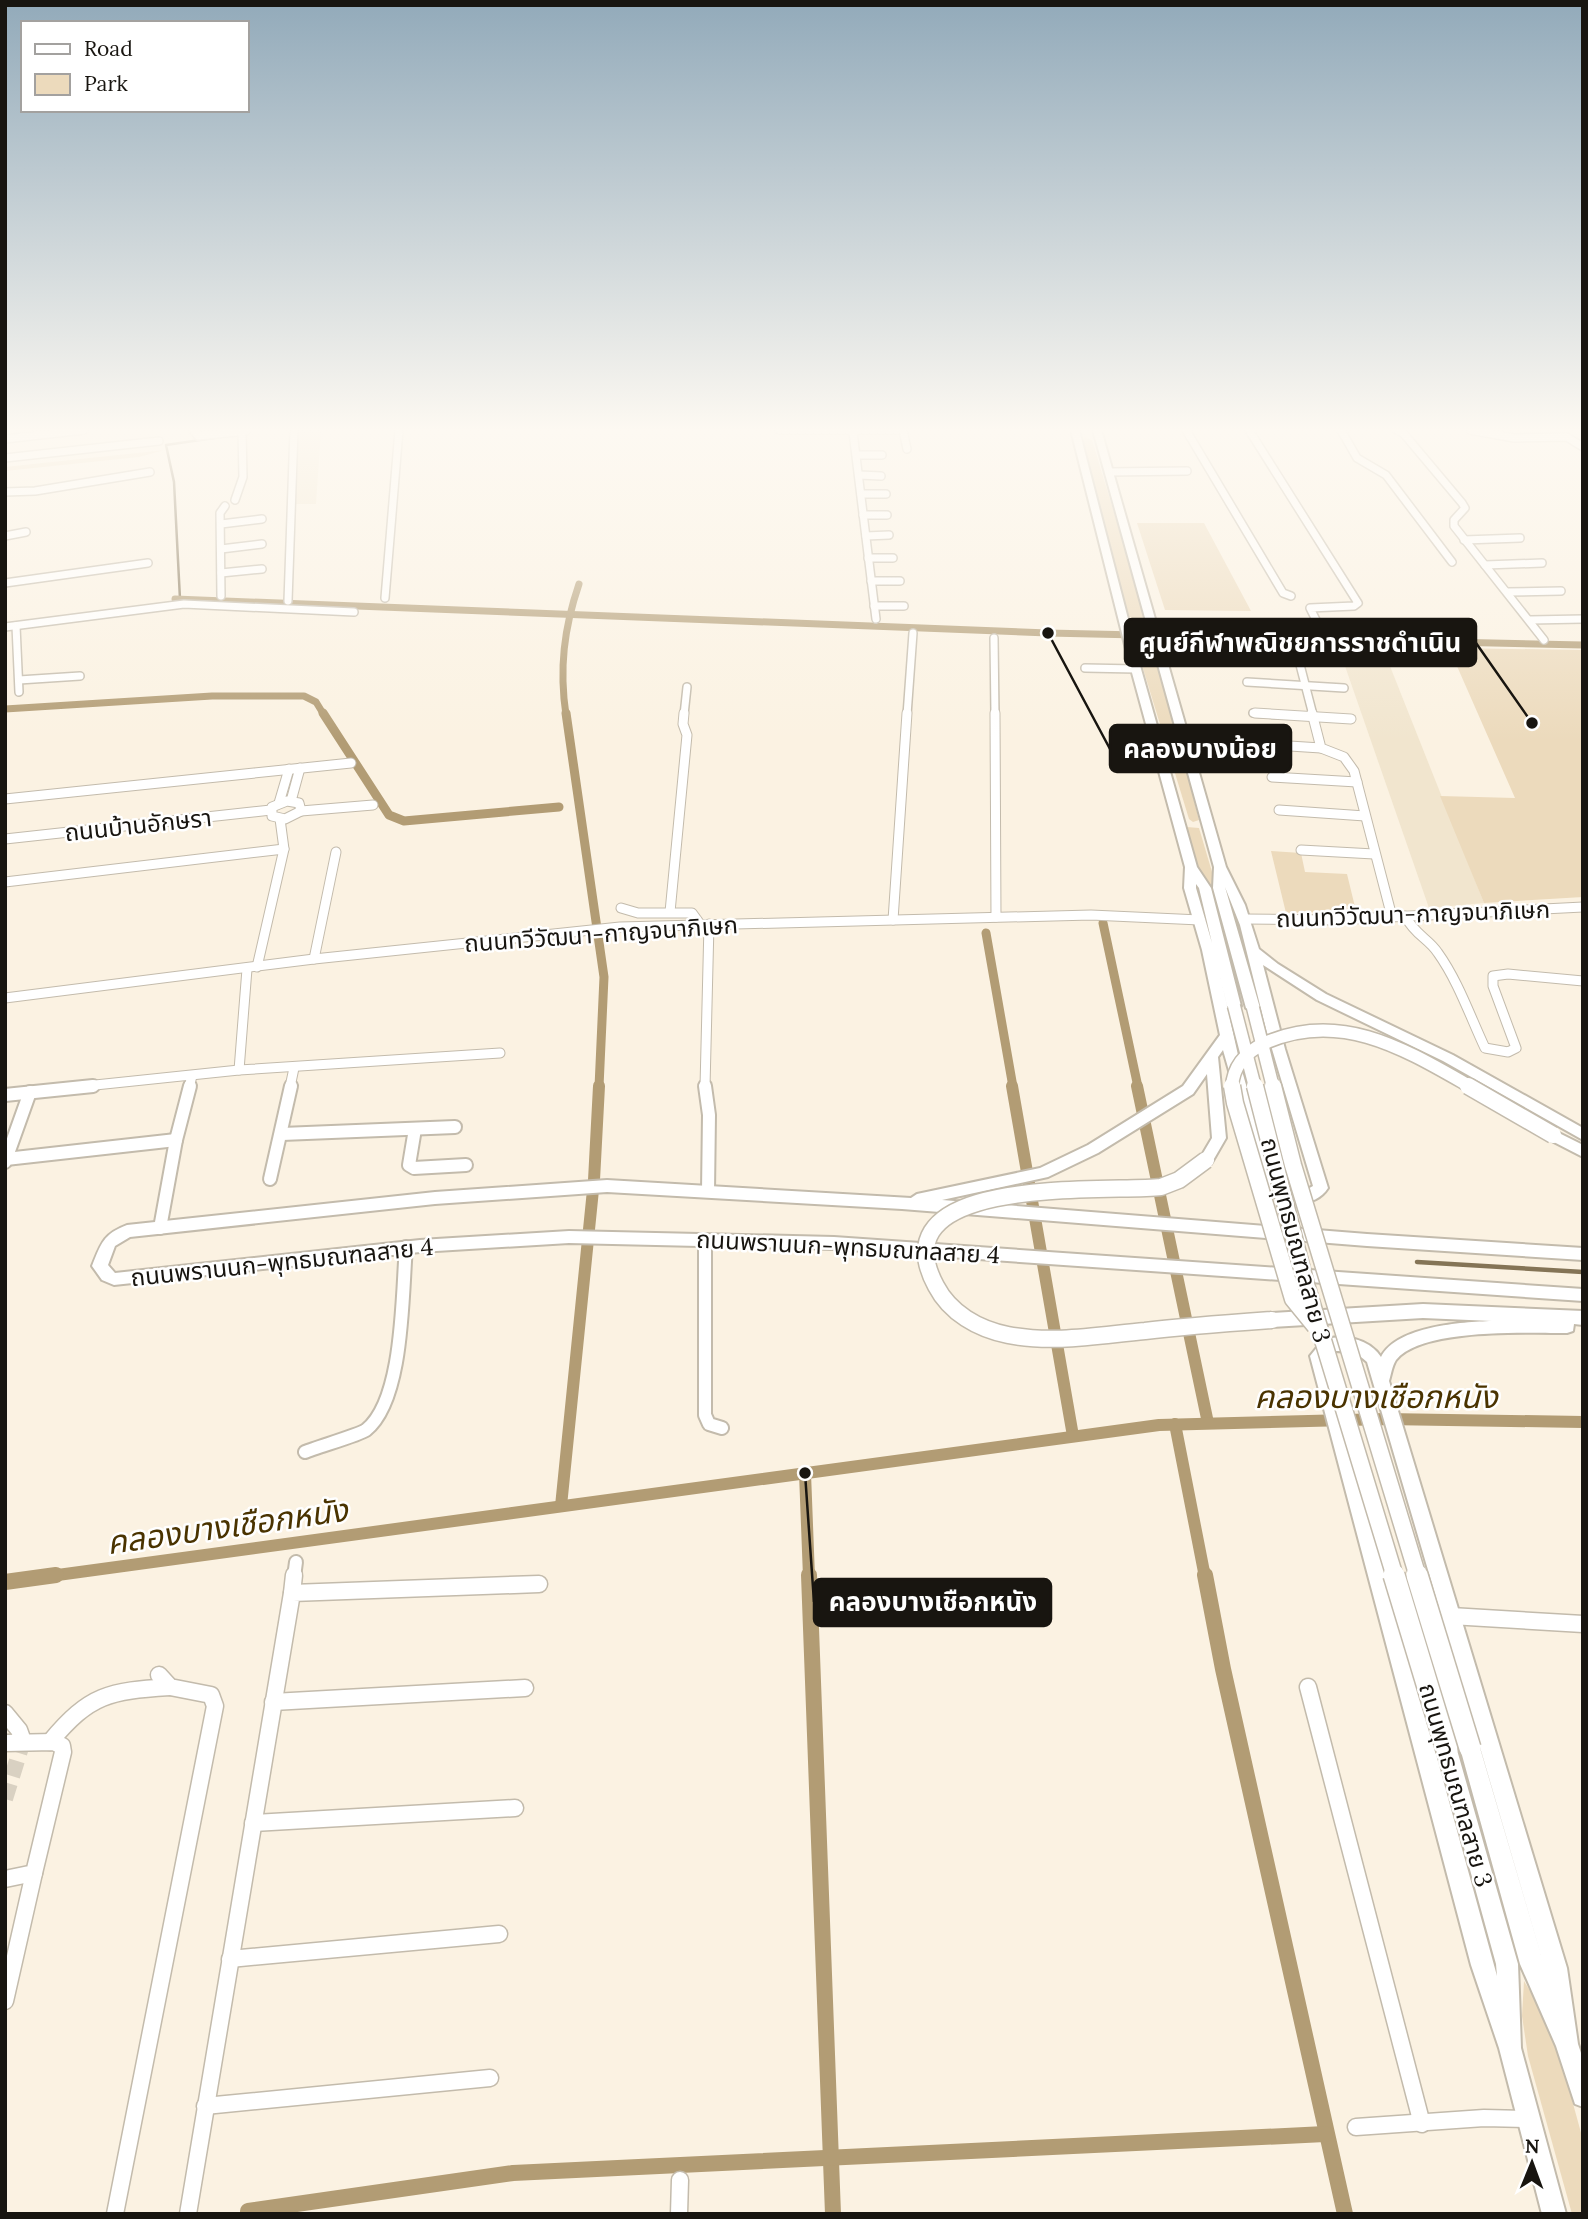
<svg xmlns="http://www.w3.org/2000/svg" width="1588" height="2219" font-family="Lora,'Noto Sans Thai',serif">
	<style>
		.built { fill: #f1e5ce }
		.green { fill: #ecdabc }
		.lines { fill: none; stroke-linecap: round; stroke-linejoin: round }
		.stream-far1 { stroke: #847456; stroke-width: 2.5 }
		.stream { stroke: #847456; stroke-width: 4.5 }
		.canal-far3 { stroke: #b29c74; stroke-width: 7 }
		.canal-far2 { stroke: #b29c74; stroke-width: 9 }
		.canal-far1 { stroke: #b29c74; stroke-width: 12 }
		.canal { stroke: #b29c74; stroke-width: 16 }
		.minor-tunnel { stroke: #d9d1c2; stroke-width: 16; stroke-dasharray: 16 8; stroke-linecap: butt }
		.minor-far3-casing { stroke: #c3bbac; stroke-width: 10 }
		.minor-far2-casing { stroke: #c3bbac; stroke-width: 11 }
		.minor-far1-casing { stroke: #c3bbac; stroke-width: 16 }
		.minor-casing { stroke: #c3bbac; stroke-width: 19 }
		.major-casing { stroke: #c3bbac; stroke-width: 4 }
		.minor-far3 { stroke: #fff; stroke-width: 7 }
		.minor-far2 { stroke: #fff; stroke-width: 9 }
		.minor-far1 { stroke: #fff; stroke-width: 12 }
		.minor { stroke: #fff; stroke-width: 16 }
		.major { fill: #fff; fill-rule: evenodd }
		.major-bridge-far2-casing { stroke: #c3bbac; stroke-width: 15; stroke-linecap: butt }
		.major-bridge-far1-casing { stroke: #c3bbac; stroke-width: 19; stroke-linecap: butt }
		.major-bridge-casing { stroke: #c3bbac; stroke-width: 24; stroke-linecap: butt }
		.major-bridge-far2 { stroke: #fff; stroke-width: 12 }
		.major-bridge-far1 { stroke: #fff; stroke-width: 16 }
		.major-bridge { stroke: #fff; stroke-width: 21 }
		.labels { text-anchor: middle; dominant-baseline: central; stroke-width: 5; stroke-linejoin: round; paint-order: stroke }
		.street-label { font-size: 24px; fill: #181510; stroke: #fff }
		.near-water-label { font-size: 32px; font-style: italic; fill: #4a3300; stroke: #fff }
		.leader { fill: none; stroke: #181510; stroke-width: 2.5 }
		.callout-dot { fill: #181510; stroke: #fff; stroke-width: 2.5 }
		.callout { fill: #181510; stroke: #181510; stroke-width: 2.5 }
		.callout-label { font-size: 26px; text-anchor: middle; font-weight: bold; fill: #fff }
	</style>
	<rect width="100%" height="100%" fill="#fbf2e2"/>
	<!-- built -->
	<g class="built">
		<polygon points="298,430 321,430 316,504 296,504"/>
		<polygon points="1337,643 1382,646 1484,903 1429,908"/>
	</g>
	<!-- green -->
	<g class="green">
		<polygon points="1085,437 1092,440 1150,631 1130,631 1083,439"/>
		<polygon points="165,450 139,457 5,471 5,467"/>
		<polygon points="1137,523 1204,523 1251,611 1165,610"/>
		<polygon points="1152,638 1199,820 1193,822 1189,819 1134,639"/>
		<polygon points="1449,648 1583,650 1583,897 1484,903 1440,796 1515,798"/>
		<polygon points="1187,827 1199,828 1215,882 1214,893 1198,871"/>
		<polygon points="1271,851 1301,853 1305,872 1347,874 1356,911 1286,913"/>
		<polygon points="1524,1981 1552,2027 1583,2140 1583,2214 1572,2214 1528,2056 1522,2016"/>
	</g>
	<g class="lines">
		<!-- stream-far1 -->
		<polyline class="stream-far1" points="180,599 174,482 166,445 214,438"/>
		<!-- stream -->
		<polyline class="stream" points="1417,1262 1583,1272"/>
		<!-- canal-far3 -->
		<g class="canal-far3">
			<polyline points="175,599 1048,633 1583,645"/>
			<polyline points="5,709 212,696 304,696 316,702 324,715"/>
			<path d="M566,715C559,669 564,628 579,584"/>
		</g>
		<!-- canal-far2 -->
		<g class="canal-far2">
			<polyline points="323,713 389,815 404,821 559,807"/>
			<polyline points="566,713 604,977 599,1087"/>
			<polyline points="1103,923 1138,1087"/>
			<polyline points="986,933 1013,1087"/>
		</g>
		<!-- canal-far1 -->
		<g class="canal-far1">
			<polyline points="1012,1086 1073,1436"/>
			<polyline points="1137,1086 1208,1423"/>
			<polyline points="1175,1424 1205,1577"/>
			<polyline points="805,1473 809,1577"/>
			<polyline points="561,1506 594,1180 599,1086"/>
			<polyline points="43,1577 1159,1425 1386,1419 1583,1422"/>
		</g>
		<!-- canal -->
		<g class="canal">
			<polyline points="809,1575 833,2214"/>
			<polyline points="1205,1575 1223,1669 1345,2214"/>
			<polyline points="5,1582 56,1575"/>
			<polyline points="248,2214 248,2211 513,2173 1325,2134"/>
		</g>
		<!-- minor-tunnel -->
		<polyline class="minor-tunnel" points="5,1799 23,1741"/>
		<defs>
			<g id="minor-far3">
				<polyline points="193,430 198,436 246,431"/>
				<polyline points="779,430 899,430"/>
				<polyline points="903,430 907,449"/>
				<polyline points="1186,430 1283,593 1291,596"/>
				<polyline points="1249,430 1358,603 1354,606 1310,608 1323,634"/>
				<polyline points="1341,430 1357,458 1386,475 1452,562"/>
				<polyline points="1397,430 1404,434 1462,503 1465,508 1454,520 1454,526 1544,640"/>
				<polyline points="1470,430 1514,438 1567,437 1583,447"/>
				<polyline points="853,432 876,619"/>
				<polyline points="5,439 84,430"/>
				<polyline points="857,455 882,455"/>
				<polyline points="5,458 159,441"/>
				<polyline points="1109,472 1187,471"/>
				<polyline points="859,475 881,476"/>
				<polyline points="5,492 35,491 150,472"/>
				<polyline points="861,494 886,494"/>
				<polyline points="235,500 243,477 242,431"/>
				<polyline points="863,515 887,515"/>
				<polyline points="221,524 262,519"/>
				<polyline points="5,536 26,532"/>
				<polyline points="866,536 889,535"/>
				<polyline points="1464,540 1520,538"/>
				<polyline points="221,549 262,544"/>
				<polyline points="868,558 893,558"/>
				<polyline points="1485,565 1542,563"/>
				<polyline points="221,573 262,569"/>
				<polyline points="871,581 900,581"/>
				<polyline points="5,583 148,563"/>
				<polyline points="1507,592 1561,591"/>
				<polyline points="221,596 220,513 225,506"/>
				<polyline points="385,598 399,430"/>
				<polyline points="288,601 294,430"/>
				<polyline points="874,606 904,606"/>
				<polyline points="1530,620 1583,619"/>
				<polyline points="16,626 19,692"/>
				<polyline points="5,627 184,604 354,612"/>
				<polyline points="994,638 995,715"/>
				<polyline points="1238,653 1339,659"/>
				<polyline points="1298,657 1313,715"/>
				<polyline points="1085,668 1136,669"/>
				<polyline points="19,680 80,676"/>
				<polyline points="1247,682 1344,688"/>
				<polyline points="1253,713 1283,715"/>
				<polyline points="684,715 687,687"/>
				<polyline points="907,715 913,633"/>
			</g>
			<g id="minor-far2">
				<polyline points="995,713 996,917"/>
				<polyline points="1255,713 1351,719"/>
				<polyline points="1312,713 1321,748 1344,757 1354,771 1392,917"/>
				<polyline points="1260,744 1321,748"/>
				<polyline points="1272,777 1357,782"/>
				<polyline points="5,799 351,763"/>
				<polygon points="287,801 299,803 301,811 285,819 272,816 272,807"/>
				<polyline points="291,801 300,768"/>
				<polyline points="279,803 289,769"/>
				<polyline points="1279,810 1365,816"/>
				<polyline points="301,811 373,805"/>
				<polyline points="5,839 271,810"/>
				<polyline points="1301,850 1374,854"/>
				<polyline points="5,882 284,849"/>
				<polyline points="621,908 638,913 692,913 700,924"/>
				<polyline points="670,912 687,735 683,724 684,713"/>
				<path d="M1405,916C1416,936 1428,938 1438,953C1458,981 1470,1016 1485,1048L1508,1052L1516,1048L1493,986V976L1508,974L1583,981"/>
				<polyline points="1244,919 1333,920 1583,907"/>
				<polyline points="893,920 907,713"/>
				<polyline points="314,959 336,852"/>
				<polyline points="257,967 284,849 280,819"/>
				<polyline points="5,998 314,959 620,927 1091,915 1200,920"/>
				<polyline points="239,1070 247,969"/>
				<polyline points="76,1087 239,1070 500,1053"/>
				<polyline points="189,1087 192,1076"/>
				<polyline points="290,1087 294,1068"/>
				<polyline points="705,1087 709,924"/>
			</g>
			<g id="minor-far1">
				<polyline points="705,1086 709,1115 708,1191"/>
				<polyline points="5,1095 93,1086"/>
				<polyline points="415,1129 409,1165 414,1168 466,1165"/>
				<polyline points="282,1134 455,1127"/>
				<polyline points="6,1159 176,1140"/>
				<polyline points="5,1162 30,1092"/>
				<polyline points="270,1179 291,1086"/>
				<polyline points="160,1228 176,1140 190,1086"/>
				<polyline points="705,1240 705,1415 709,1424 722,1428"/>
				<path d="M305,1452C317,1447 359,1435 366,1430C404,1400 402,1293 406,1247"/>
				<polyline points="294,1577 296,1562"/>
			</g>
			<g id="minor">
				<polyline points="292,1593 294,1575"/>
				<polyline points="1451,1616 1583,1624"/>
				<polyline points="1308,1687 1422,2124"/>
				<polyline points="273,1702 525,1688"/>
				<polyline points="5,1713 19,1730 23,1741"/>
				<path d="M50,1742C90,1694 109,1691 170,1687"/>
				<polyline points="5,1743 54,1742 62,1746 63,1752 34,1873 5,1879"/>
				<polyline points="253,1823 515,1808"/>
				<polyline points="230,1959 499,1934"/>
				<polyline points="5,2001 34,1873"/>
				<polyline points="205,2106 490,2078"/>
				<polyline points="1356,2127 1484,2118 1529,2119"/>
				<polyline points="115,2214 215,1706 211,1695 170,1687 159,1675"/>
				<polyline points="188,2214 292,1593 539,1584"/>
				<polyline points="679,2214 680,2180"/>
			</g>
			<g id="major">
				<path d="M1071,430H1079L1141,669L1197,867L1211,888L1241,1006L1239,1009L1234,1010L1227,1006L1219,970L1240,1064L1275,1185C1288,1192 1301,1194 1313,1186L1266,1029L1240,925L1225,887L1260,1008L1253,1012L1246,1008L1213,888L1214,867L1093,430H1101L1226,867L1245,905L1259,949L1278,964L1326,994L1453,1055L1583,1128V1140L1443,1061L1317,1000L1263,965L1285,1049L1328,1188C1314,1210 1283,1204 1264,1192L1223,1050L1218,1057L1226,1138L1211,1164H1201L1199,1160L1212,1138L1207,1074L1193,1094L1098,1153L1048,1177L942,1200L1367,1234L1583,1248V1260L1367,1246L902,1209L607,1192L435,1204L130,1237L115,1246L108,1265L115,1273L420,1240L569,1231L834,1237L1583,1289V1301L834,1249L569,1243L420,1252L114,1285L102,1280L92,1266C101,1244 103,1234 127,1225L435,1192L607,1180L911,1198L917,1194L1040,1168L1088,1145L1183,1086L1220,1035L1202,950L1184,888L1185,867L1131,669ZM1196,884L1199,888L1212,943L1196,888Z"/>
				<polygon points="1553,1130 1583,1145 1583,1157 1548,1139 1546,1135 1548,1131"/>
				<path d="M1423,1304L1583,1311V1325L1574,1324L1573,1331L1567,1333C1528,1333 1421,1328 1396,1360C1392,1366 1391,1375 1389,1381L1567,1968L1578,2044L1583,2059V2107L1575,2104L1556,2046L1520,1964L1460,1748L1463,1741L1470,1738L1477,1741L1480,1748L1546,1972L1367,1362C1357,1352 1347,1351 1333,1351L1327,1358L1497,1976L1496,1964L1437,1750L1440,1743L1447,1740L1454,1743L1457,1750L1518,1964L1521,2048L1566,2214H1542L1499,2048L1471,1965L1310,1356L1323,1340C1343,1333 1370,1339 1381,1357C1397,1326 1462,1322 1492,1321L1423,1318L1272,1327L1266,1325L1264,1320L1266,1315L1272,1313Z"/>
			</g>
		</defs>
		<!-- minor-far3 casing -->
		<use href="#minor-far3" class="minor-far3-casing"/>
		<!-- minor-far2 casing -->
		<use href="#minor-far2" class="minor-far2-casing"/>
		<!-- minor-far1 casing -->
		<use href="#minor-far1" class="minor-far1-casing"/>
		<!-- minor casing -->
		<use href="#minor" class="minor-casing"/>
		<!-- major casing -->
		<use href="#major" class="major-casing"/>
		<!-- minor-far3 -->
		<use href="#minor-far3" class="minor-far3"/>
		<!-- minor-far2 -->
		<use href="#minor-far2" class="minor-far2"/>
		<!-- minor-far1 -->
		<use href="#minor-far1" class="minor-far1"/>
		<!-- minor -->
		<use href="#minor" class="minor"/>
		<!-- major -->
		<use href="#major" class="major"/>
		<defs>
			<g id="major-bridge-far2">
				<polyline points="1234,1006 1255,1087"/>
				<polyline points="1253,1008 1273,1087"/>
				<path d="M1232,1087C1233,1066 1246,1052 1265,1043C1341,1009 1406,1050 1471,1087"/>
			</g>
			<g id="major-bridge-far1">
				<polyline points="1232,1086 1235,1103 1293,1299 1315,1326"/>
				<polyline points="1255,1086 1305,1281 1395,1577"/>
				<polyline points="1273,1086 1293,1165 1418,1577"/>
				<polyline points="1468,1086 1553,1135"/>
				<path d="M1206,1160L1179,1180L1161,1187C1108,1193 875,1173 936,1286C950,1313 978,1329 1008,1335C1053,1344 1100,1335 1145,1331C1187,1326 1230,1323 1272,1320"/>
			</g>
			<g id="major-bridge">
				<polyline points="1394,1575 1447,1750"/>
				<polyline points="1417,1575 1470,1748"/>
			</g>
		</defs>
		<!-- major-bridge-far2 casing -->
		<use href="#major-bridge-far2" class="major-bridge-far2-casing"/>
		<!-- major-bridge-far1 casing -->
		<use href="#major-bridge-far1" class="major-bridge-far1-casing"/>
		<!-- major-bridge casing -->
		<use href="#major-bridge" class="major-bridge-casing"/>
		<!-- major-bridge-far2 -->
		<use href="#major-bridge-far2" class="major-bridge-far2"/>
		<!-- major-bridge-far1 -->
		<use href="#major-bridge-far1" class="major-bridge-far1"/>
		<!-- major-bridge -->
		<use href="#major-bridge" class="major-bridge"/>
	</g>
	<!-- sky -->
	<linearGradient id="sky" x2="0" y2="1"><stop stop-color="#92aaba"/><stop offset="0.58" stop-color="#fdf9f2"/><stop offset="1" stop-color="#fdf9f2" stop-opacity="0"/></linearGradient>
	<rect width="1588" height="741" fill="url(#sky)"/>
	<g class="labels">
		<!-- street labels -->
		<g class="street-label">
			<text transform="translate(138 825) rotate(-6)">ถนนบ้านอักษรา</text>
			<text transform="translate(1413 914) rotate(-2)">ถนนทวีวัฒนา-กาญจนาภิเษก</text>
			<text transform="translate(601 934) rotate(-4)">ถนนทวีวัฒนา-กาญจนาภิเษก</text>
			<text transform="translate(1296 1240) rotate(75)">ถนนพุทธมณฑลสาย 3</text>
			<text transform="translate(848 1247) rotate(3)">ถนนพรานนก-พุทธมณฑลสาย 4</text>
			<text transform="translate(282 1262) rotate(-6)">ถนนพรานนก-พุทธมณฑลสาย 4</text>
			<text transform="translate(1456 1785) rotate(74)">ถนนพุทธมณฑลสาย 3</text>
		</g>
		<!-- near-water labels -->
		<g class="near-water-label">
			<text x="1376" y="1396">คลองบางเชือกหนัง</text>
			<text transform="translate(227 1526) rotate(-8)">คลองบางเชือกหนัง</text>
		</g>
	</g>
	<!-- callouts -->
	<path class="leader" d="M1532 723L1476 643M1048 633L1110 749M805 1473L814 1602"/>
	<g class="callout-dot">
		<circle cx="1532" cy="723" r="7"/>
		<circle cx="1048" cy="633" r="7"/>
		<circle cx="805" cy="1473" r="7"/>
	</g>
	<g class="callout">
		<rect x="1125" y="619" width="351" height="47" rx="7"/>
		<rect x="1110" y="725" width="181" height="47" rx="7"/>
		<rect x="814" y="1579" width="237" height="47" rx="7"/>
	</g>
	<g class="callout-label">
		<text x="1300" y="652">ศูนย์กีฬาพณิชยการราชดำเนิน</text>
		<text x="1200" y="758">คลองบางน้อย</text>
		<text x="933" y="1611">คลองบางเชือกหนัง</text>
	</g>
	<!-- border -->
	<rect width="1588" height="2219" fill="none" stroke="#181510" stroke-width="14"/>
	<!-- legend -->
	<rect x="21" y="21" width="228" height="91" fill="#ffffff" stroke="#a3a19f" stroke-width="2"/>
	<rect x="35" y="44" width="35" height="10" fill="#ffffff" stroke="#a3a19f" stroke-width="2"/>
	<text x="84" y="56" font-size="21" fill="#181510">Road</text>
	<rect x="35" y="74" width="35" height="21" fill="#ecdabc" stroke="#a3a19f" stroke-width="2"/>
	<text x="84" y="91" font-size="21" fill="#181510">Park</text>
	<!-- north arrow -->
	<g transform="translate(1532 2163) rotate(1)" stroke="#ffffff" stroke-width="5" paint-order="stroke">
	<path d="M0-5L12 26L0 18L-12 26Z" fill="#181510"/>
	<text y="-10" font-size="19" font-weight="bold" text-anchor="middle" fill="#181510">N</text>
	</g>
</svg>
